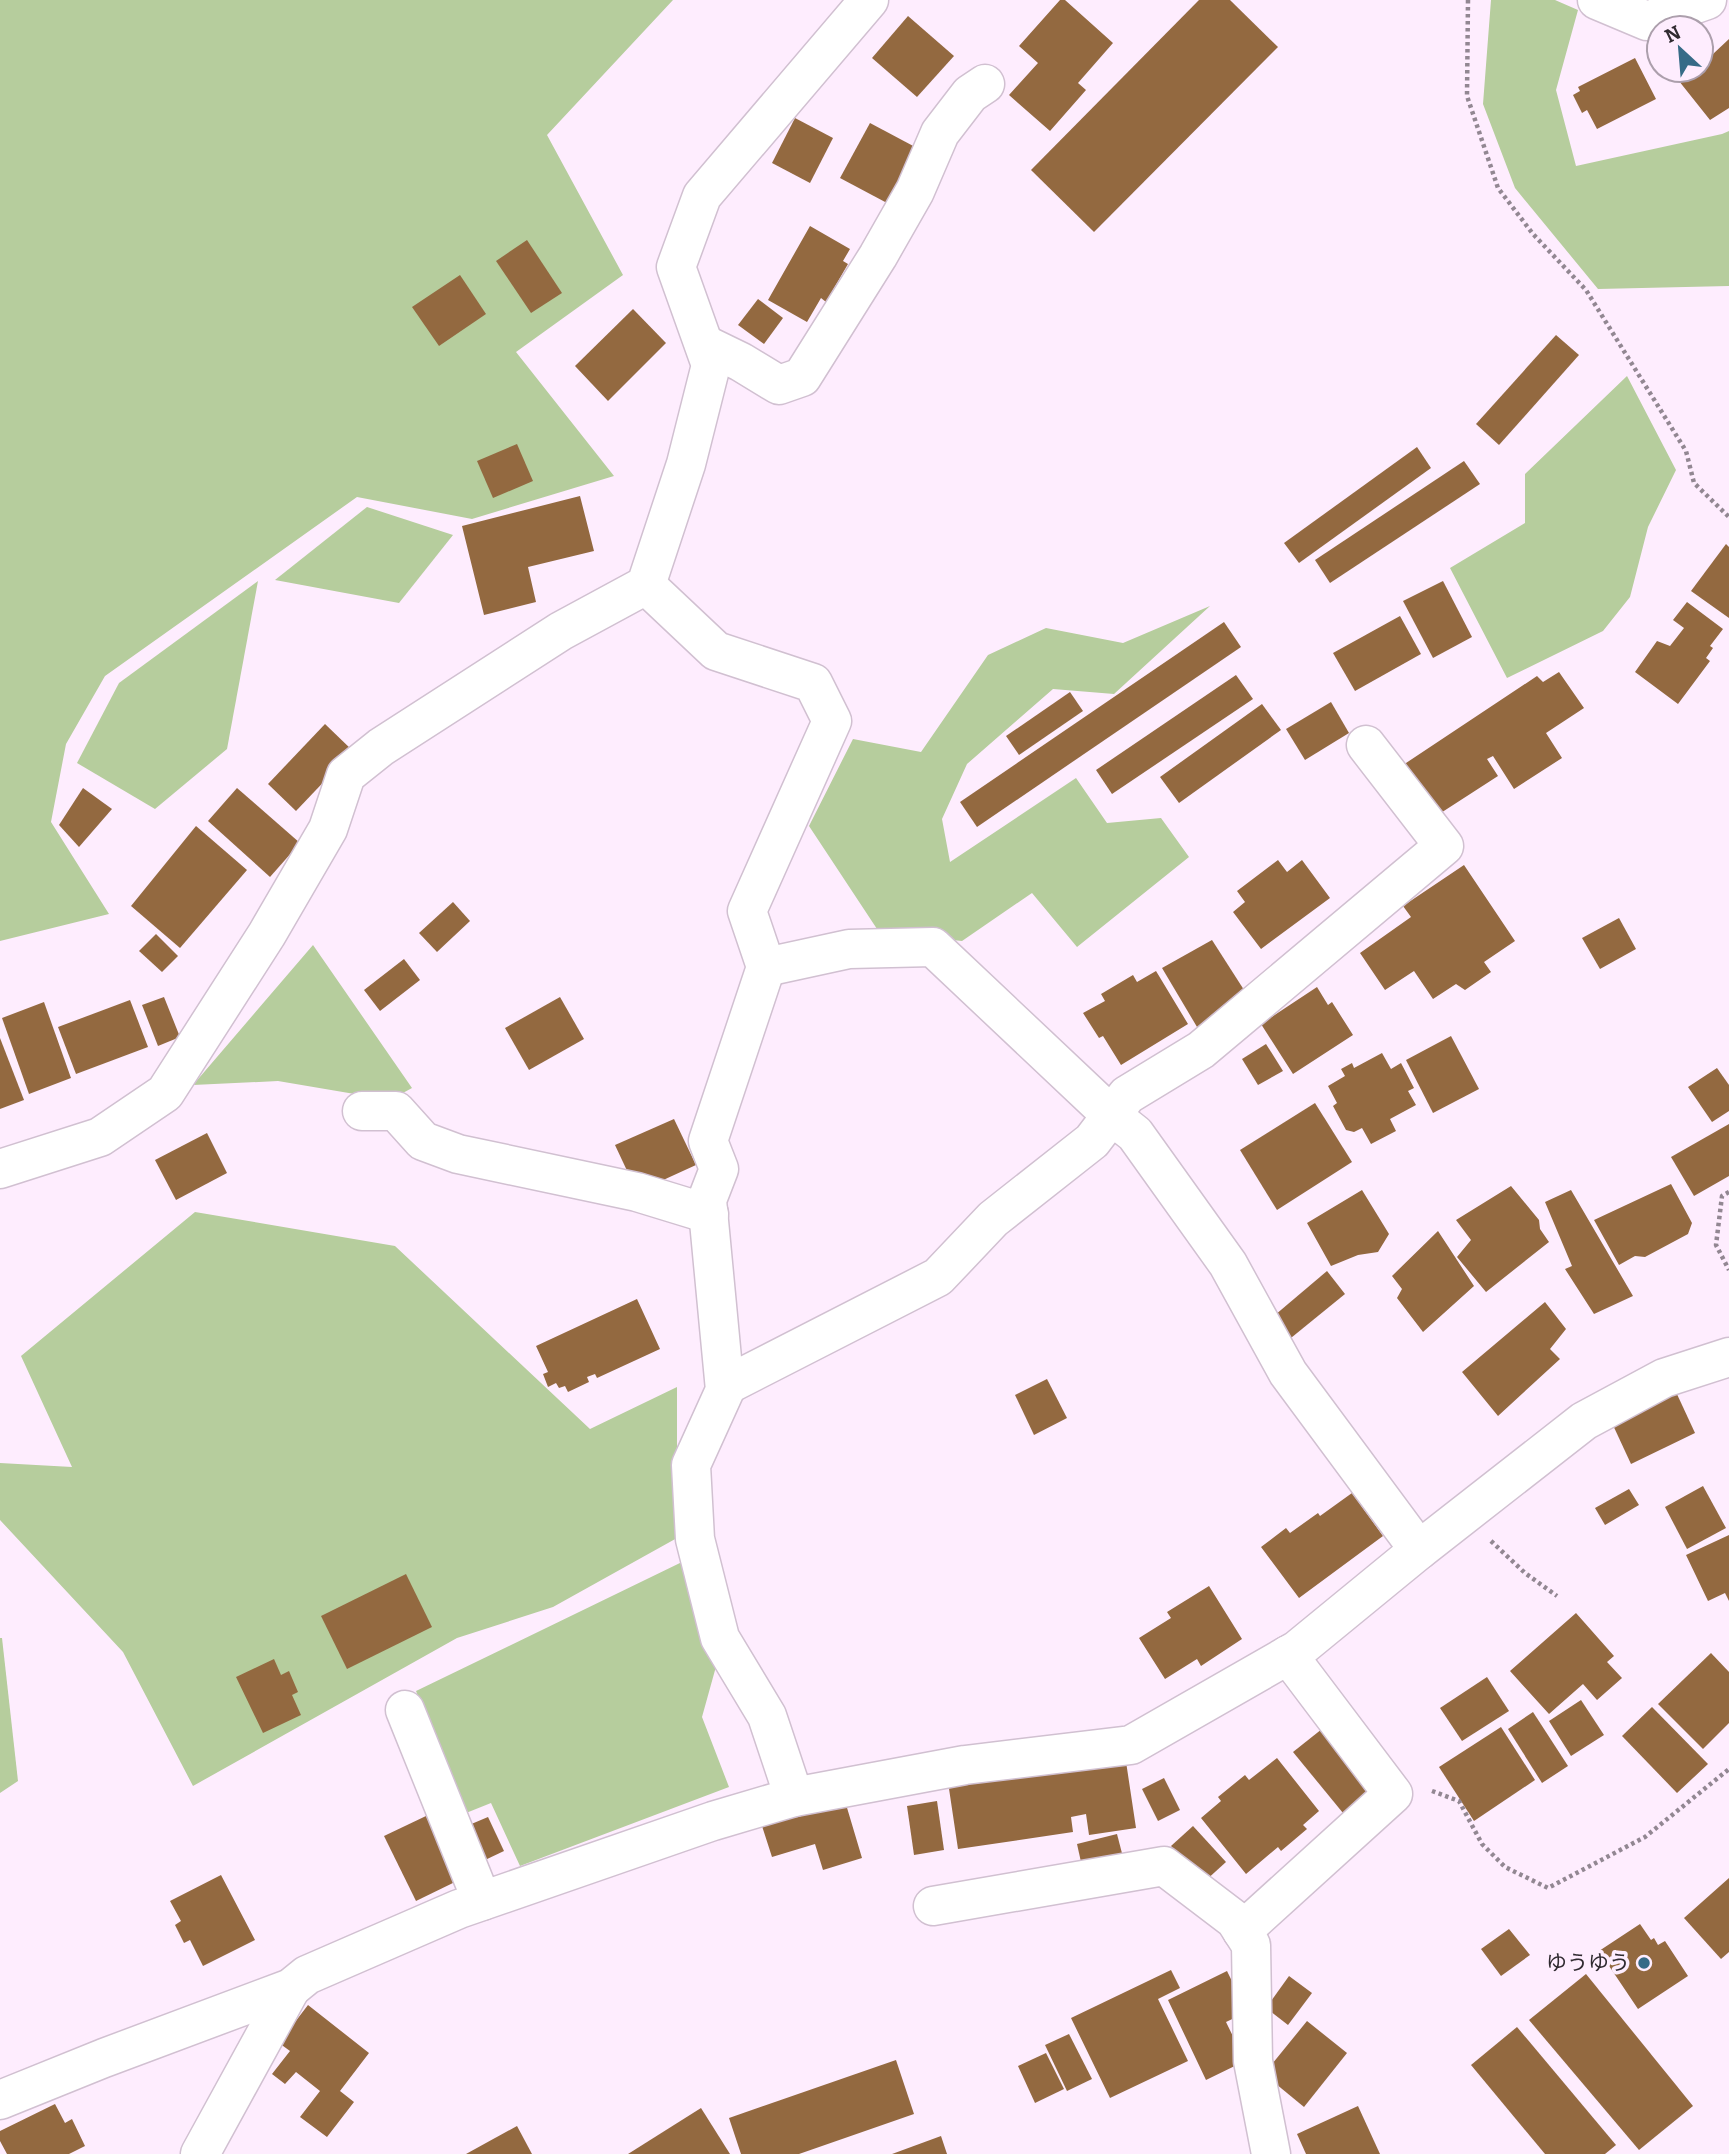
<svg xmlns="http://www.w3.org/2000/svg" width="1729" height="2154" font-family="Bitter,'Noto Sans JP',serif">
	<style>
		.green { fill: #b6cd9d }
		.building { fill: #936940 }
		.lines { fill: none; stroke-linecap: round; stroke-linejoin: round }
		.street-casing { stroke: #d1c0d1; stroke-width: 41 }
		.path { stroke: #928792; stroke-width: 4.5; stroke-dasharray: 3.5 3.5; stroke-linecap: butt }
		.street { stroke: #fff; stroke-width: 38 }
		.poi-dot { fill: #366b87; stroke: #feedfe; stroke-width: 2.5 }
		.labels { text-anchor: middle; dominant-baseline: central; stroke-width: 7; stroke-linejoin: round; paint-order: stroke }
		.poi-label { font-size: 21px; fill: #302a30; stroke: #feedfe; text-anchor: end }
	</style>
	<rect width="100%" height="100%" fill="#feedfe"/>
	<!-- green -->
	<g class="green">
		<polygon points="0,0 673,0 547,135 623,275 516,352 614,476 472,519 357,497 105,676 66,744 51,822 109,914 0,941"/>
		<polygon points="1491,0 1555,0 1578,10 1556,90 1576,166 1722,134 1729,131 1729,286 1598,289 1515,188 1483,104"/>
		<polygon points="1627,376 1676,470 1648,527 1630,597 1603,631 1507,678 1450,568 1525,523 1525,474"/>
		<polygon points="367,507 453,535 399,603 275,580"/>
		<polygon points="258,581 227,749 155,809 77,763 119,683"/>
		<polygon points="1210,606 1114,694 1053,689 967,764 942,819 950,862 1076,778 1107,823 1161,818 1189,857 1077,947 1032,893 962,941 879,932 809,826 853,739 921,752 988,655 1046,628 1123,643"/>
		<polygon points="313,945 412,1088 390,1100 278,1081 193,1085"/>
		<polygon points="195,1212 395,1246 590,1429 677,1387 677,1538 553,1607 457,1638 193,1786 123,1652 0,1520 0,1463 72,1467 21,1356"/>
		<polygon points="682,1562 717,1663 702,1717 729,1787 520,1866 491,1803 466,1813 416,1691"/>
		<polygon points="0,1638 2,1638 18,1781 0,1793"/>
	</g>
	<!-- building -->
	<g class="building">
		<polygon points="1060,0 1065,0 1113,43 1078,83 1086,90 1050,131 1009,95 1038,63 1019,46"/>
		<polygon points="1199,0 1230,0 1278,47 1094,232 1031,170"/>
		<polygon points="908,16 954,56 917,97 872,58"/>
		<polygon points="1729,39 1729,108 1710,120 1675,76 1682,70 1701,70 1701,55 1710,47 1713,54"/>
		<polygon points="1635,58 1656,99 1597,129 1587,110 1582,113 1573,95 1580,91 1578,87"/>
		<polygon points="795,118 833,138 810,183 772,163"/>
		<polygon points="870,123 917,148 887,203 840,178"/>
		<polygon points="810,226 850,249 843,261 848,264 826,302 821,298 807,322 768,300"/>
		<polygon points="527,240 562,293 531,313 496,261"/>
		<polygon points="460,275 486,314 439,346 412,307"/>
		<polygon points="758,299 783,318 764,344 738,325"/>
		<polygon points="633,309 666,343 608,401 575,366"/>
		<polygon points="1556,335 1579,355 1499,445 1476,424"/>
		<polygon points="517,444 533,481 493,498 477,461"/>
		<polygon points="1417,447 1431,468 1299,563 1284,543"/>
		<polygon points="1464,461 1480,484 1330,583 1315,560"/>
		<polygon points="580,496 594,551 528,567 536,602 484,615 462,526"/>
		<polygon points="1726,544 1729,547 1729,618 1691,591"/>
		<polygon points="1443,581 1472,637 1433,658 1403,601"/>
		<polygon points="1687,602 1723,629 1710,646 1713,648 1706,658 1710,661 1678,704 1635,672 1657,641 1670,646 1684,628 1673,620"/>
		<polygon points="1400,616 1421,654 1355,691 1333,653"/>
		<polygon points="1224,622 1241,647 977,827 960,802"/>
		<polygon points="1559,672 1584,708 1546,733 1562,758 1514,789 1493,756 1487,759 1498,776 1433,818 1400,767 1537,676 1543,682"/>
		<polygon points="1236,675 1253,699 1112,794 1096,770"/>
		<polygon points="1070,692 1083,711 1019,755 1006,736"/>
		<polygon points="1331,702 1349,733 1305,760 1286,729"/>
		<polygon points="1262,704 1281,730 1179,803 1160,777"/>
		<polygon points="325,724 353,751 296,811 268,784"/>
		<polygon points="83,788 112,809 79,847 59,825"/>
		<polygon points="237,788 300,843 270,877 208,821"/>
		<polygon points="196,826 247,870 180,948 131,906"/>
		<polygon points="1278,860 1287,872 1302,860 1330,898 1261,949 1233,912 1245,902 1237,891"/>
		<polygon points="1464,865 1515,941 1484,962 1491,972 1465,990 1456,984 1433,999 1414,971 1385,990 1360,953 1411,917 1403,906"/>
		<polygon points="453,902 470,921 437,952 419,933"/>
		<polygon points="1619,918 1636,949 1600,969 1582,938"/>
		<polygon points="156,934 178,956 162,972 139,951"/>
		<polygon points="1212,940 1253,1004 1203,1037 1162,968"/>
		<polygon points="404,959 420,980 380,1011 364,990"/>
		<polygon points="1156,971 1188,1024 1121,1065 1103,1036 1099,1038 1083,1013 1105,1001 1101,994 1133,975 1137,982"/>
		<polygon points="1317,987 1328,1005 1332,1002 1353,1035 1293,1074 1261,1024"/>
		<polygon points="164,997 180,1037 158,1046 142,1005"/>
		<polygon points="560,997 584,1039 529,1070 505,1028"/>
		<polygon points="130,1000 148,1047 76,1074 58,1027"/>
		<polygon points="44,1002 71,1078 29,1094 2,1018"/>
		<polygon points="1451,1036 1479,1089 1433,1113 1406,1060"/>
		<polygon points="0,1038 24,1100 0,1109"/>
		<polygon points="1266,1044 1283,1071 1258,1085 1242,1059"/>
		<polygon points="1382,1053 1391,1069 1401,1063 1414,1088 1408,1091 1416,1105 1390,1119 1396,1131 1371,1144 1362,1128 1354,1132 1346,1130 1333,1106 1337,1103 1328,1086 1345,1076 1341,1069 1352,1063 1354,1068"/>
		<polygon points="1717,1068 1729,1085 1729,1111 1712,1122 1688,1087"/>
		<polygon points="1315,1103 1352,1162 1277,1210 1240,1150"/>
		<polygon points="674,1119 696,1165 637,1192 615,1145"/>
		<polygon points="1729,1124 1729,1176 1694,1196 1671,1157"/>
		<polygon points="207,1133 227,1173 176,1200 155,1160"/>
		<polygon points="1671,1184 1692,1223 1688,1234 1645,1257 1635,1256 1619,1265 1594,1220"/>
		<polygon points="1511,1186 1539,1220 1540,1229 1549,1242 1486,1292 1457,1257 1471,1240 1456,1220"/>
		<polygon points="1362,1190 1389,1234 1378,1252 1358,1255 1331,1266 1307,1223"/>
		<polygon points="1571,1190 1633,1296 1594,1314 1565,1269 1572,1266 1545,1202"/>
		<polygon points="1438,1231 1474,1286 1423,1332 1397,1298 1402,1289 1392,1276"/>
		<polygon points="1327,1271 1345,1294 1286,1342 1268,1321"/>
		<polygon points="637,1299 660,1349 597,1378 595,1374 587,1377 589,1382 568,1392 565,1386 559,1388 556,1383 548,1387 543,1374 548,1372 536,1346"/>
		<polygon points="1545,1302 1566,1329 1550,1349 1560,1359 1498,1416 1462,1372"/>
		<polygon points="1047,1379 1067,1418 1034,1435 1015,1395"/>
		<polygon points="1676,1392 1695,1433 1631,1464 1612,1423"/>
		<polygon points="1703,1486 1726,1528 1687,1549 1665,1507"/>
		<polygon points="1629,1489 1639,1505 1605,1525 1595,1508"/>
		<polygon points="1352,1493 1383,1536 1299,1598 1261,1547 1286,1528 1290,1533 1318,1513 1320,1516"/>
		<polygon points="1729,1535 1729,1601 1725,1593 1708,1601 1686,1555"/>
		<polygon points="406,1574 432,1627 347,1669 321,1616"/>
		<polygon points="1209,1586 1242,1639 1201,1666 1197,1659 1165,1679 1139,1638 1171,1618 1167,1612"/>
		<polygon points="1576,1613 1614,1656 1607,1662 1622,1678 1597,1700 1583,1684 1549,1714 1510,1671"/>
		<polygon points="1711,1653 1729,1672 1729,1723 1703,1749 1658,1704"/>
		<polygon points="274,1659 281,1675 289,1671 298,1692 292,1695 301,1715 263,1733 236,1677"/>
		<polygon points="1487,1677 1509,1711 1462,1741 1440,1708"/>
		<polygon points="1581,1700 1604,1735 1571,1756 1549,1721"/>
		<polygon points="1652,1707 1708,1764 1677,1793 1622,1736"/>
		<polygon points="1533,1712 1568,1766 1542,1783 1508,1729"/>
		<polygon points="1327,1725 1375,1786 1343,1813 1293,1752"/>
		<polygon points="1501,1727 1535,1780 1474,1821 1439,1767"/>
		<polygon points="1125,1755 1136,1828 1089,1835 1086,1814 1071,1817 1073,1832 958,1849 948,1782"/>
		<polygon points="1277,1758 1319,1811 1303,1825 1307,1829 1281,1851 1278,1847 1246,1874 1201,1818 1221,1801 1218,1797 1245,1775 1249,1780"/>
		<polygon points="1164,1778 1180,1810 1158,1821 1142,1789"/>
		<polygon points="845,1801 862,1858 823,1870 815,1844 772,1857 762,1826"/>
		<polygon points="937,1801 944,1850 914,1855 907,1806"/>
		<polygon points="426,1816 457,1881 416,1901 384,1836"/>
		<polygon points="488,1817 504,1851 485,1860 469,1825"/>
		<polygon points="1193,1826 1226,1862 1204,1882 1171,1846"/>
		<polygon points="1117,1834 1124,1861 1083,1871 1077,1844"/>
		<polygon points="221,1875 255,1940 203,1966 190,1940 184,1943 175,1925 181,1921 170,1901"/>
		<polygon points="1729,1878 1729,1952 1721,1959 1684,1918"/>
		<polygon points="1640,1924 1651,1940 1654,1938 1658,1945 1665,1941 1688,1976 1638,2009 1599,1951"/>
		<polygon points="1509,1929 1530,1955 1501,1976 1481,1949"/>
		<polygon points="1171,1970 1180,1988 1158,1999 1188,2061 1110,2098 1071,2018"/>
		<polygon points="1227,1971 1247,2012 1226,2022 1245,2061 1206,2080 1168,2000"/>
		<polygon points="1586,1974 1693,2106 1639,2150 1529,2020"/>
		<polygon points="1289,1976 1312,1993 1288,2025 1266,2008"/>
		<polygon points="308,2005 369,2053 340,2091 354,2102 327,2137 300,2117 320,2091 296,2072 285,2084 272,2074 290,2051 279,2043"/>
		<polygon points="1307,2021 1347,2053 1304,2107 1264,2074"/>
		<polygon points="1517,2027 1616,2145 1605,2154 1545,2154 1471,2065"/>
		<polygon points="1069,2034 1092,2079 1067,2091 1045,2045"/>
		<polygon points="1046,2053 1064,2089 1035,2103 1018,2066"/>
		<polygon points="896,2060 914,2114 799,2154 741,2154 729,2118"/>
		<polygon points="55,2104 65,2123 72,2119 85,2146 69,2154 7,2154 0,2141 0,2131"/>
		<polygon points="1358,2106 1380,2154 1306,2154 1297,2134"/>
		<polygon points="701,2108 730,2154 628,2154"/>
		<polygon points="517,2126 532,2154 466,2154"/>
		<polygon points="941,2136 947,2154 892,2154"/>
	</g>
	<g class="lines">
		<defs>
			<g id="street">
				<polyline points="1597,0 1647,21 1707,0"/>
				<polyline points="704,344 741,362 779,385 802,377 878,256 915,191 940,133 970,94 985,84"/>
				<polyline points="646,585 716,651 813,683 832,721 747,911 766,967 708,1141 719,1169 707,1200 725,1390 691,1465 695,1539 720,1638 767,1716 794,1797"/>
				<polyline points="766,967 849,949 933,947 1111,1115 1135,1134 1228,1264 1288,1373 1419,1550"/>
				<polyline points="362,1111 396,1111 423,1141 458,1154 637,1192 709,1214"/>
				<polyline points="0,1169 100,1137 165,1093 267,934 328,829 346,775 381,747 561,631 646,585 686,464 711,365 676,267 702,196 869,0"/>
				<polyline points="725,1386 938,1277 993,1219 1092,1141 1127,1095 1201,1050 1444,846 1366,745"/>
				<polyline points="405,1710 482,1901"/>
				<polyline points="933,1906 1164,1866 1235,1920 1251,1945 1253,2061 1271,2154"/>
				<polyline points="1242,1931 1393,1794 1288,1655"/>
				<polyline points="0,2100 104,2058 291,1988 307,1975 459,1909 713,1821 794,1797 965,1765 1131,1745 1297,1650 1419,1550 1584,1421 1664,1378 1729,1357"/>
				<polyline points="200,2154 291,1988"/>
			</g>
		</defs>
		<!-- street casing -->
		<use href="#street" class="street-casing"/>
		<!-- path -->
		<g class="path">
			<polyline points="1468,0 1467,96 1498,188 1533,234 1586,290 1686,451 1694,483 1729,517"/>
			<polyline points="1729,1192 1722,1196 1716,1245 1729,1270"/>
			<polyline points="1491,1541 1525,1573 1557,1596"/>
			<polyline points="1432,1791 1459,1801 1482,1844 1505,1867 1548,1888 1645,1837 1729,1769"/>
		</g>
		<!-- street -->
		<use href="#street" class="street"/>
	</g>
	<!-- markers -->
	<circle class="poi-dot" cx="1644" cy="1963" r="7"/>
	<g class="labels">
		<!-- poi labels -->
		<g class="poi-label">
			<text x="1630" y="1963">ゆうゆう</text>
		</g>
	</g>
	<!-- north arrow -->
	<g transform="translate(1680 49) rotate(334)"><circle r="33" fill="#feedfe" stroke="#ac9fac" stroke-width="2"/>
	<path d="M0-5L12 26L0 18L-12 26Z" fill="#366b87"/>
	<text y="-10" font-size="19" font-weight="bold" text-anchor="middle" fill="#302a30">N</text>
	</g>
</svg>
